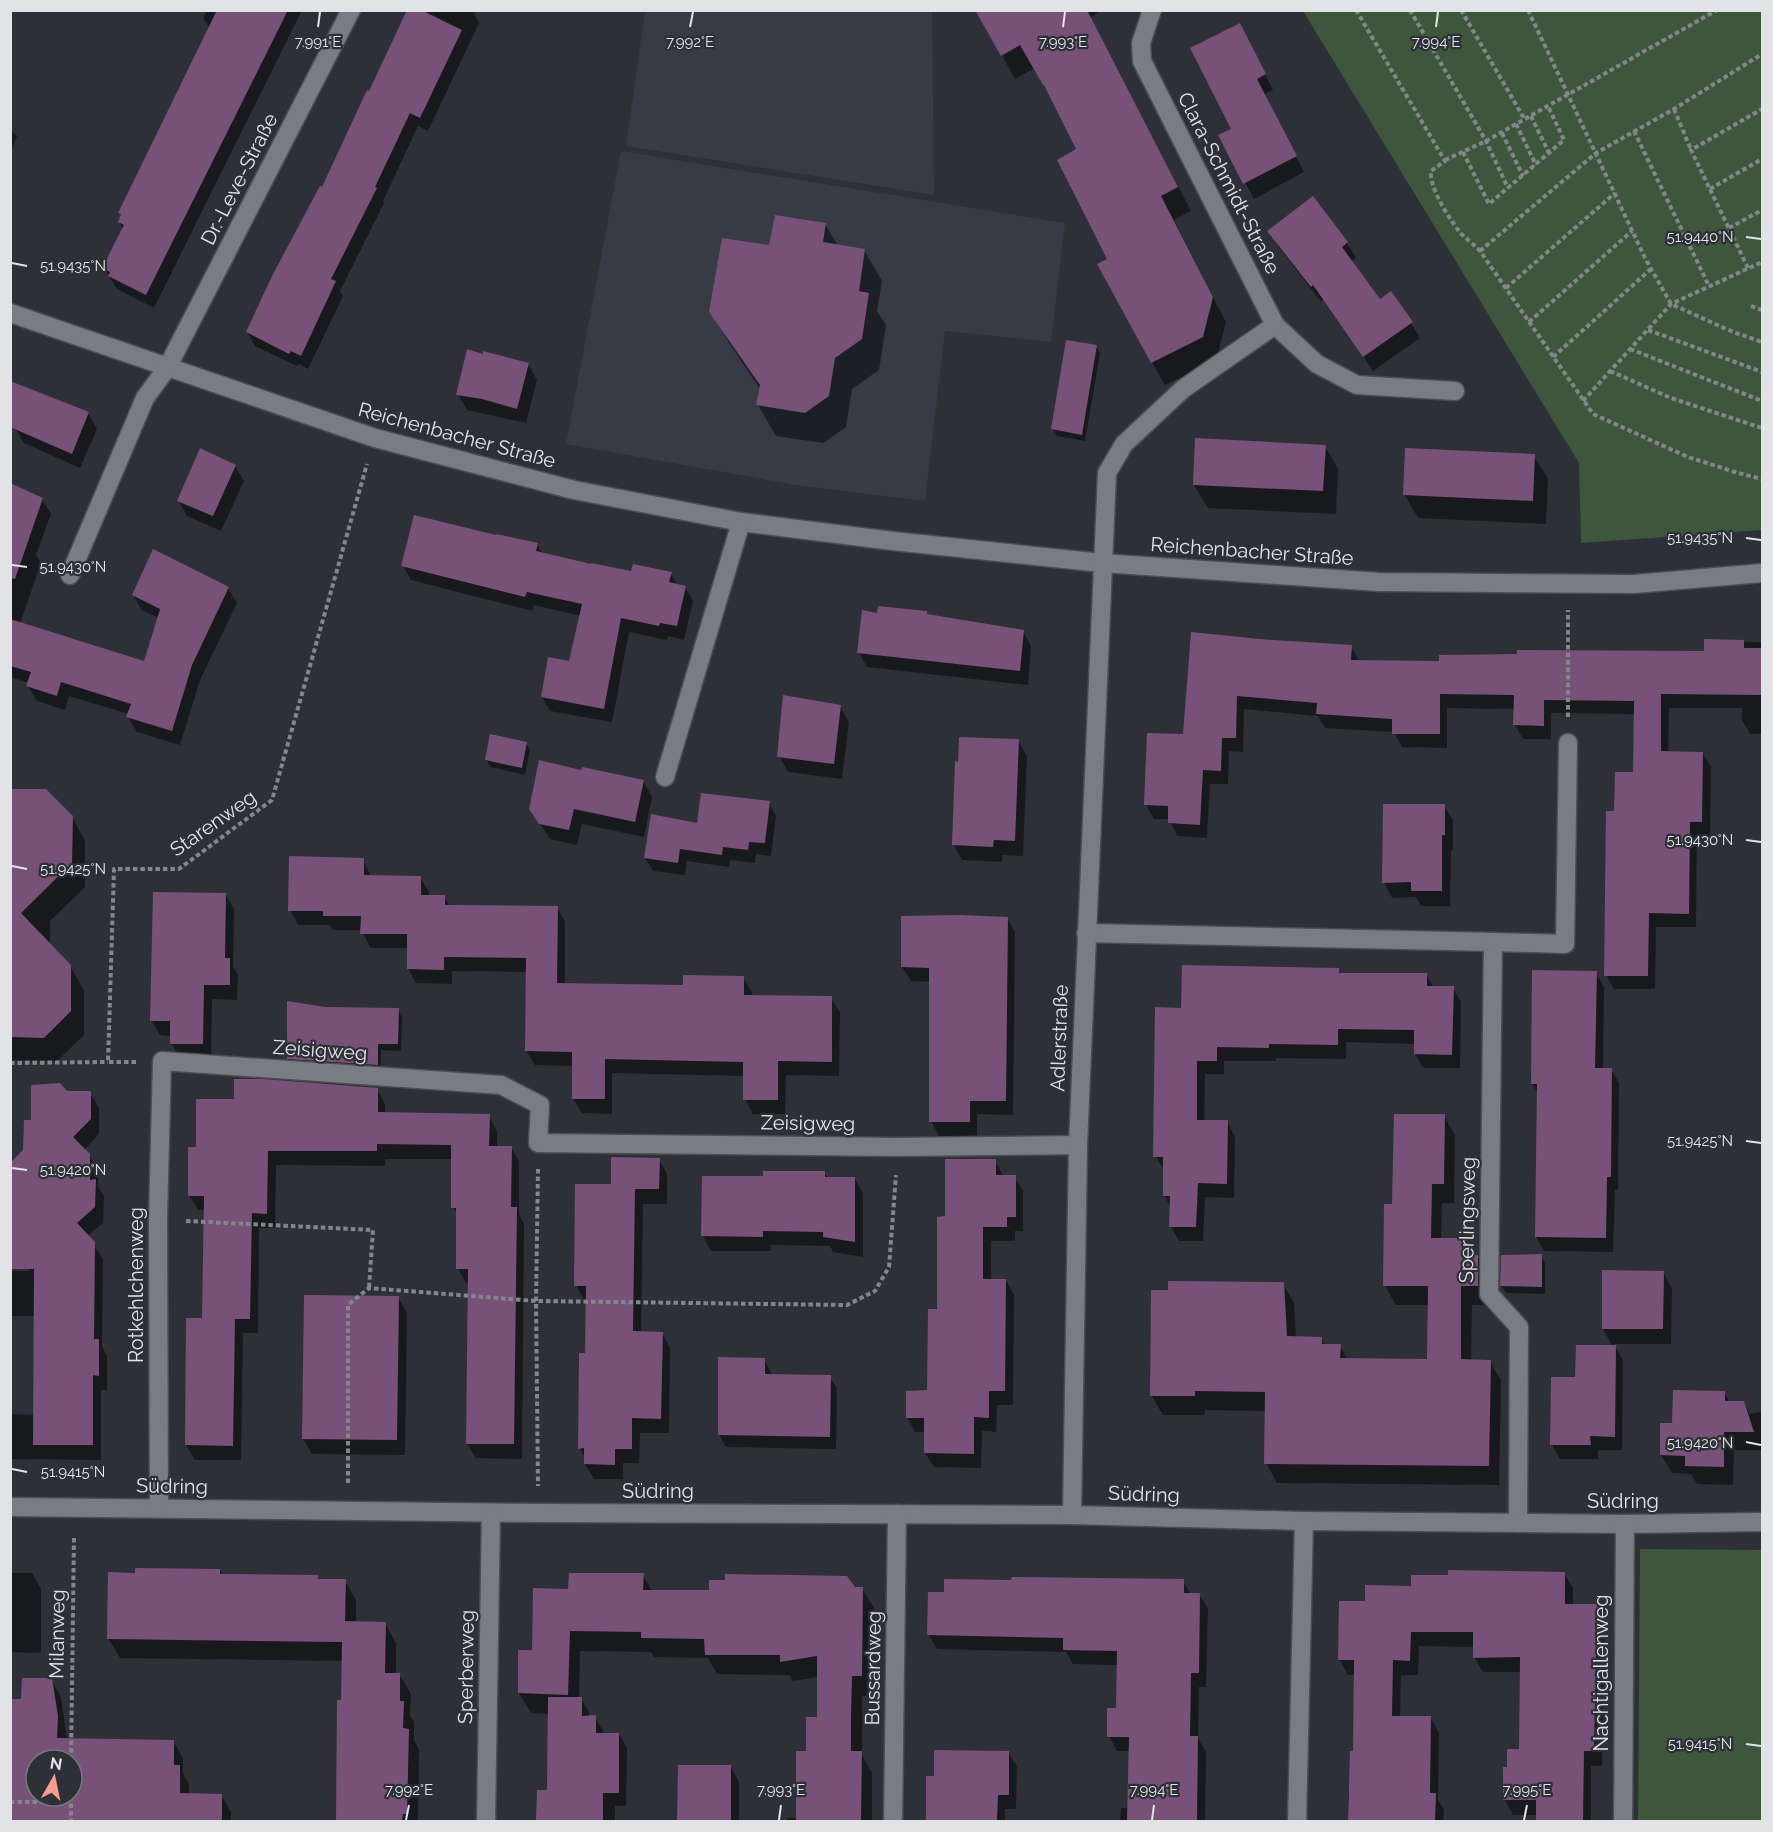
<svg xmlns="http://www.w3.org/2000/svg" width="1773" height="1832" font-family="Raleway,sans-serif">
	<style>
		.built { fill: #363b46 }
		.green { fill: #3e563c }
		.shadow { fill: #0007; fill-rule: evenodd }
		.building { fill: #785178; fill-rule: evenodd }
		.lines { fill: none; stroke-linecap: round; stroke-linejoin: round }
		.minor-casing { stroke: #4b4d52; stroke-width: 21 }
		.path { stroke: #84868b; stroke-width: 4; stroke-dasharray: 4.5 3; stroke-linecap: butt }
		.minor { stroke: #787c83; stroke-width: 18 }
		.ticks { fill: none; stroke: #e1e3e7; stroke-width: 2 }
		.labels { text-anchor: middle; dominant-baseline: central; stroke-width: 4.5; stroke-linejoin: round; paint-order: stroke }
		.street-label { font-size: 20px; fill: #e1e3e7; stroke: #2d3036 }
		.ticks-label { font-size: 15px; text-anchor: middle; fill: #e1e3e7; stroke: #2d3036; stroke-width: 4.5; stroke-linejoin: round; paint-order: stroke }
	</style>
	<rect width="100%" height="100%" fill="#2d3036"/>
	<!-- built -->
	<g class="built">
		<polygon points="645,11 932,11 934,195 626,146"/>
		<polygon points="621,151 1065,223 1051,342 945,331 925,501 796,485 566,444"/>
	</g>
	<!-- green -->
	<g class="green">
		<polygon points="1303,11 1762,11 1762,530 1581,543 1579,463"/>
		<polygon points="1640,1549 1762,1550 1762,1821 1638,1821"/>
	</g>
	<!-- shadow -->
	<g class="shadow">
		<polygon points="207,10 302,10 154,308 117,289 104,268 123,228 119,222 122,216 120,213 210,29 203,18"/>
		<polygon points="410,10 476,10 474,14 479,23 428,131 418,126 383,201 384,203 340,291 343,296 308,369 299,364 297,366 255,346 247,332 323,189"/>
		<polygon points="977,10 1102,10 1090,18 1191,211 1174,220 1226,322 1216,361 1165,385 1152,362 1109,260 1078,149 1058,109 1035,68 1015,79"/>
		<polygon points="1248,40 1273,90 1264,95 1304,172 1254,199 1220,136 1233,129"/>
		<polygon points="10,129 17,136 10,154"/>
		<polygon points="1313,198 1347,243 1356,258 1351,262 1380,301 1411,323 1420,338 1373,371 1323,299 1321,302 1278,246 1269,231"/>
		<polygon points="825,224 838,246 864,250 882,281 877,311 886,325 879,370 852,389 846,427 823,443 776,436 758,405 760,389 729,343 711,312"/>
		<polygon points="1096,346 1100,353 1085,441 1057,436 1053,429"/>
		<polygon points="484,356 528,364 537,380 526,423 467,410 458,395"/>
		<polygon points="88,413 97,429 80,468 24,443 15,428"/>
		<polygon points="1325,446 1338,469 1336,514 1208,508 1194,485"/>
		<polygon points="1534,456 1548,479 1546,524 1418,518 1404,494"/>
		<polygon points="235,466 244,481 221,531 187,516 178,500"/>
		<polygon points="10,484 42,499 51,514 36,555 41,563 20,624 145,663 159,618 142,610 133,595 228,588 237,603 200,680 180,745 137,732 128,717 129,714 69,696 65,710 37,701 28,686 29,683 10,677"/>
		<polygon points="497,537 537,544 543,555 632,573 671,574 678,586 685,587 693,601 684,640 668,636 667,640 629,632 612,722 550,711 542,697 570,663 581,616 534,605 533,611 411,580 403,566"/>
		<polygon points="926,612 928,616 1023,631 1031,646 1028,685 867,667 859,653 879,614"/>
		<polygon points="1192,634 1351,646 1359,661 1440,662 1706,652 1706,641 1762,642 1762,734 1750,734 1742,720 1742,708 1669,708 1668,753 1703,753 1711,767 1710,835 1697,835 1696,927 1656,927 1655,989 1614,989 1606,975 1616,812 1634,774 1635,714 1551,713 1551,739 1523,739 1515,725 1515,709 1447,708 1447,748 1402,747 1394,732 1325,728 1318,716 1244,709 1243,752 1229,751 1228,784 1210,784 1207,838 1177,836 1169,819 1154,819 1146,805 1185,736"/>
		<polygon points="840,706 849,722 842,779 788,772 779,756"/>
		<polygon points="1018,740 1027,756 1023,856 1002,855 1002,862 962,860 954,845"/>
		<polygon points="526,743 530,750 525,775 491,767 486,760"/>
		<polygon points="582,771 644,782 652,797 644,837 582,824 577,845 550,839 530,809"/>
		<polygon points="10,790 72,817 85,841 85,887 50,921 50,945 70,966 84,990 84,1035 57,1061 10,1060"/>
		<polygon points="769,803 776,816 771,856 756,854 755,863 730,860 729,867 687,861 685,875 653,871 645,858 699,825"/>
		<polygon points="1444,805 1453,821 1453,850 1451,850 1450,906 1421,906 1416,897 1392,898 1384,882"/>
		<polygon points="363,859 371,877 420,877 429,892 429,896 444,897 450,906 557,907 565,922 565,985 684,986 743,977 752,992 752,997 831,998 840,1012 839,1076 786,1075 785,1114 753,1114 745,1099 745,1076 612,1073 612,1114 582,1113 573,1099 574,1066 535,1065 526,1051 527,972 452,971 452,984 416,983 408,969 408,948 370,948 362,930 333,930 330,925 298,925 290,910"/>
		<polygon points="225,894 234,909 233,966 238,975 237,1000 212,999 211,1059 180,1058 171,1043 171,1036 160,1035 151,1020"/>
		<polygon points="1007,918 1015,932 1013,1115 977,1114 977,1136 939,1136 931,1121 931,982 911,981 902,967"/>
		<polygon points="1338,970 1340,974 1426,974 1434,988 1453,988 1461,1002 1460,1068 1423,1068 1415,1054 1415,1044 1346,1042 1346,1059 1276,1058 1276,1061 1224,1061 1224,1074 1205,1074 1204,1122 1227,1122 1235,1136 1234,1198 1205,1197 1203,1241 1179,1241 1171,1227 1171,1208 1164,1195 1164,1170 1155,1156 1183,1010"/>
		<polygon points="1596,973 1604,987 1603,1069 1611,1069 1619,1083 1618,1190 1615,1190 1613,1252 1544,1251 1536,1237 1538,1093 1532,1084"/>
		<polygon points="398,1010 402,1017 401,1051 381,1050 381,1072 293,1065 288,1058"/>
		<polygon points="377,1089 385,1104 385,1114 489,1116 497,1131 497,1147 511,1147 519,1162 519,1214 524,1224 522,1459 476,1458 467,1444 470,1283 466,1283 458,1268 458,1216 453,1207 453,1159 385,1159 385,1166 276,1165 275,1228 259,1228 258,1333 243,1333 241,1460 195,1460 186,1445 203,1320 205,1210 198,1210 189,1195 198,1148 235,1101"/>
		<polygon points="66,1092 90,1093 99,1108 99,1134 84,1150 89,1155 98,1170 98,1186 104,1196 103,1223 87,1236 103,1259 102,1346 107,1356 107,1390 101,1390 101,1460 10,1459 10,1414 35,1415 36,1316 10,1316 10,1271 30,1271 10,1255 25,1151 33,1121"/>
		<polygon points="1444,1116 1455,1135 1454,1203 1442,1203 1441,1240 1461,1240 1471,1256 1477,1256 1489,1276 1488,1305 1472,1305 1471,1361 1490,1361 1501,1381 1499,1485 1277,1483 1266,1463 1266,1411 1205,1410 1205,1415 1163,1415 1151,1395 1283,1284 1294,1303 1296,1338 1321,1338 1325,1345 1340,1346 1348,1360 1428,1361 1429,1305 1396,1305 1385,1286 1393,1206"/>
		<polygon points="659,1159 667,1174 667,1204 643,1204 641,1333 662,1333 670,1348 669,1433 640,1433 639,1463 623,1463 623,1479 594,1479 585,1464 585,1458 580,1448 588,1300 584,1300 576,1285 612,1186"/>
		<polygon points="995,1161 1004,1177 1015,1177 1023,1191 1023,1231 1015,1231 1015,1241 991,1241 991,1280 1006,1280 1014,1295 1013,1405 997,1405 996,1432 982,1431 981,1468 934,1467 925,1453 926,1432 915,1432 907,1417 928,1392 946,1218"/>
		<polygon points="824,1172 828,1179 855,1179 863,1194 863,1257 833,1252 830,1246 771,1245 771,1251 711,1251 703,1236 764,1177"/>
		<polygon points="1541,1256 1545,1263 1545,1294 1506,1293 1502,1286"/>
		<polygon points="1663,1272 1672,1288 1671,1344 1614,1344 1623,1361 1622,1450 1598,1450 1598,1459 1560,1459 1552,1445 1577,1379 1613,1347 1603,1329"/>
		<polygon points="398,1297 407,1313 405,1455 312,1454 303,1439"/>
		<polygon points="764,1360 771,1372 771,1376 830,1377 837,1389 836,1449 726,1447 719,1435"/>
		<polygon points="1724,1392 1730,1403 1744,1403 1750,1414 1762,1412 1762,1450 1734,1450 1733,1485 1697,1484 1691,1474 1672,1473 1661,1455 1674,1425"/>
		<polygon points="220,1570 223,1575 317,1576 319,1581 345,1581 356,1600 356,1623 385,1623 396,1643 396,1674 399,1674 411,1694 410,1716 414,1722 414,1740 419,1750 418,1822 337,1822 339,1702 342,1702 343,1661 120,1658 108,1638"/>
		<polygon points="10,1573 32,1573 41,1589 41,1653 10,1652"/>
		<polygon points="1564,1573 1573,1588 1573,1606 1596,1606 1605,1621 1602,1766 1591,1766 1591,1822 1537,1822 1537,1815 1513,1815 1505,1800 1509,1769 1521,1750 1521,1672 1483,1672 1474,1657 1474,1647 1419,1646 1418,1675 1401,1675 1400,1718 1431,1718 1439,1733 1438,1800 1444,1810 1443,1822 1348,1822 1348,1793 1351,1793 1354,1753 1356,1675 1348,1675 1339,1659 1367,1602 1413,1587"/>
		<polygon points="643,1575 652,1591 862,1588 874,1608 873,1696 862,1696 862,1755 872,1773 872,1822 787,1822 787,1818 797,1818 807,1753 818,1719 818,1677 793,1681 789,1675 717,1674 708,1658 654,1657 651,1652 580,1651 579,1698 581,1698 589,1712 589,1717 595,1717 603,1731 603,1734 619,1734 627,1748 626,1806 615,1806 615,1822 538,1822 538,1791 549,1791 550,1714 531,1713 519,1693 534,1652 570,1590"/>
		<polygon points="1183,1581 1191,1594 1199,1594 1208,1609 1206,1687 1199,1687 1198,1738 1206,1752 1205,1822 1120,1822 1121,1808 1129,1808 1130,1751 1117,1751 1109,1736 1117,1709 1118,1665 1073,1664 1066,1652 937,1649 929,1635"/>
		<path d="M51,1679L61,1697L67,1740L173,1741L183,1758V1773L189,1784V1795H221L231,1812V1822H10V1701H23ZM36,1760H72V1796H36Z"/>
		<polygon points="1008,1752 1017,1767 1016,1809 1005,1809 1005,1822 927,1822 927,1778 935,1778"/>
		<polygon points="680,1766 731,1767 739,1782 739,1822 679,1822"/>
	</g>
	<!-- building -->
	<g class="building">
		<polygon points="217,10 288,10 146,295 108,276 110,272 102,268 124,225 118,222 121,214 118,213"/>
		<polygon points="407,10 421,10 462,30 420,118 410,113 375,187 377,188 331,279 336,281 301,356 291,351 289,354 246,332 272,276 320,186 322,187 367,90 369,91"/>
		<polygon points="975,10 1087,10 1178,187 1161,196 1213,297 1203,337 1151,363 1097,264 1107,259 1057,160 1076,149 1044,85 1043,85 1020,45 1001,56"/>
		<polygon points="1240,23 1266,74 1257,79 1297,156 1243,184 1218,135 1231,129 1190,48"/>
		<polygon points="1313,196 1348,242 1342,247 1380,299 1391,291 1413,322 1363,357 1313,285 1311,287 1267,231"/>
		<polygon points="775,215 826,223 823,242 865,249 859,291 869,293 862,339 835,358 829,396 805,413 756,405 760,385 709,312 722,238 769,245"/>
		<polygon points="1066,340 1097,345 1082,435 1051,429"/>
		<polygon points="467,349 483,354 483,351 529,363 517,409 482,399 456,395"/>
		<polygon points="10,381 89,412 72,454 10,427"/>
		<polygon points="1195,438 1326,445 1323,491 1193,485"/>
		<polygon points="200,448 236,465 213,516 177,501"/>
		<polygon points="1405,448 1535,454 1533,501 1403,495"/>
		<polygon points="10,483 43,498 15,579 10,578"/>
		<polygon points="414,515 496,535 496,534 538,543 536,551 591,564 591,563 631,571 633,564 672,572 669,582 686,586 677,626 660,623 659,626 621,618 604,709 541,697 548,657 569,661 582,604 527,592 525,597 401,566"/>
		<polygon points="153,549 229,587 192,665 172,731 126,717 131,704 61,682 57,696 26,686 31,672 10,666 10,619 144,661 160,609 132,595"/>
		<polygon points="878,606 927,611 927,614 1024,630 1020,671 857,653 862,610 877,613"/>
		<polygon points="1191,632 1260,639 1352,645 1351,660 1439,661 1439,655 1517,654 1517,650 1704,651 1704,639 1744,640 1744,648 1762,648 1762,695 1661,694 1661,751 1703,752 1702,822 1690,822 1689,914 1649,913 1648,976 1604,976 1606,811 1614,811 1615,772 1633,772 1634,701 1544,700 1544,726 1513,725 1514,695 1440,694 1440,734 1392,734 1392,719 1316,714 1317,703 1237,696 1236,738 1222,738 1221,771 1203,770 1200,825 1168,823 1168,806 1144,805 1147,733 1183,734"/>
		<polygon points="783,695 841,705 834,764 777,757"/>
		<polygon points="490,734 527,742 522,768 485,760"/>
		<polygon points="959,737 1019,739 1015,841 994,840 993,847 952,845 955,761 958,762"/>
		<polygon points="539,760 581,770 582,767 644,780 635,822 574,809 569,830 539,824 529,809"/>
		<polygon points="10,789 46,789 73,816 72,863 21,913 71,965 71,1011 44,1038 10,1037"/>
		<polygon points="701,793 770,801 765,843 749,842 748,850 723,847 722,855 680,849 678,863 644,858 651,814 697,823"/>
		<polygon points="1383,804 1445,804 1445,835 1442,835 1442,891 1411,891 1411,882 1382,883"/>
		<polygon points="289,856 364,858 364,875 421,876 421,895 445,895 445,905 558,906 557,983 683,985 683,975 744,976 744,995 832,996 832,1062 778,1061 778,1100 743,1100 743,1062 605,1059 605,1099 572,1099 572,1052 525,1051 526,958 444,957 444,970 407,969 407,934 360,934 361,916 323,916 323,911 288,911"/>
		<polygon points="153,892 226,893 225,958 230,958 230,985 204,985 203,1044 170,1044 170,1021 150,1021"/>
		<polygon points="961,915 1008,917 1006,1101 970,1101 970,1122 929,1122 929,968 901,967 901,916"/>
		<polygon points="1182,965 1339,968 1339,973 1427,973 1427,986 1454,986 1452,1055 1414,1054 1414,1030 1338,1029 1338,1045 1269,1044 1269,1048 1217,1047 1217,1061 1197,1061 1197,1120 1228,1120 1227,1184 1198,1183 1196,1227 1169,1227 1170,1196 1163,1196 1163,1157 1153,1157 1155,1007 1181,1008"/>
		<polygon points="1532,970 1597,971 1595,1068 1612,1068 1611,1177 1607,1177 1606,1238 1535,1237 1537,1084 1531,1084"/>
		<polygon points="287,1001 325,1007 399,1008 398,1044 378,1044 378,1065 287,1059"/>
		<polygon points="234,1079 263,1079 378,1088 378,1112 490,1114 489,1146 512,1146 511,1207 517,1207 514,1444 466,1444 468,1269 456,1269 456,1208 451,1208 451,1145 377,1144 377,1151 268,1151 267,1214 252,1213 250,1319 235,1319 233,1446 185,1445 186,1318 202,1318 204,1196 188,1196 188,1147 196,1147 196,1099 234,1099"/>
		<polygon points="60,1083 67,1091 91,1091 91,1119 73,1137 90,1154 90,1180 96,1179 95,1207 77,1223 95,1242 94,1339 99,1339 99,1376 93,1375 93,1445 33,1445 34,1269 10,1269 10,1163 23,1150 24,1120 31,1120 31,1085"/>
		<polygon points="1394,1114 1445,1114 1444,1184 1432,1184 1431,1238 1462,1238 1462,1255 1478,1255 1478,1286 1461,1286 1461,1359 1491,1360 1489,1466 1264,1464 1265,1392 1195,1391 1195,1396 1150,1396 1151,1290 1168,1290 1168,1281 1284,1282 1287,1336 1322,1337 1322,1344 1341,1344 1340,1358 1427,1359 1428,1286 1383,1286 1384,1204 1392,1204"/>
		<polygon points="611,1157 660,1158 659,1189 635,1189 633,1331 663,1332 661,1419 632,1418 632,1449 615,1449 615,1465 584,1464 584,1448 578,1449 579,1353 585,1353 586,1286 574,1286 575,1184 611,1184"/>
		<polygon points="945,1159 996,1159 996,1175 1016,1175 1016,1217 1007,1217 1007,1227 983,1227 983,1279 1006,1279 1005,1391 989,1391 989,1418 974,1417 974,1454 924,1453 924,1418 906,1418 906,1391 927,1390 928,1309 937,1309 937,1217 945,1216"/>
		<polygon points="763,1171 825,1171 825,1177 855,1177 855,1242 823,1237 823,1232 763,1231 763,1237 701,1236 702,1176 763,1176"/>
		<polygon points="1542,1254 1542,1287 1500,1286 1501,1255"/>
		<polygon points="1602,1270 1664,1271 1663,1329 1602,1329"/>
		<polygon points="304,1295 399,1296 397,1440 302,1439"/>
		<polygon points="1576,1345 1616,1345 1615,1437 1590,1436 1591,1445 1550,1445 1551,1377 1575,1377"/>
		<polygon points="718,1357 765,1358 765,1374 831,1375 830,1437 718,1435"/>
		<polygon points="1673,1390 1725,1391 1725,1401 1744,1401 1754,1432 1724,1432 1724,1467 1685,1466 1685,1456 1660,1455 1660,1423 1672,1423"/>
		<polygon points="135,1568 220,1569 220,1574 318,1575 318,1579 346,1579 345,1621 386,1622 385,1673 400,1673 400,1701 404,1701 403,1728 409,1729 407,1814 403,1814 402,1821 336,1821 337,1700 341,1700 342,1642 107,1639 108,1572 135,1573"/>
		<polygon points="1448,1570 1565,1572 1565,1604 1597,1604 1594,1751 1584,1751 1583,1821 1536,1821 1536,1800 1503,1800 1503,1767 1507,1767 1507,1749 1519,1749 1520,1657 1473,1658 1473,1632 1411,1632 1410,1661 1393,1660 1392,1716 1431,1716 1430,1793 1436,1793 1435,1821 1348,1821 1350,1751 1353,1751 1354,1660 1338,1660 1339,1601 1365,1601 1365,1585 1411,1586 1411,1575 1448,1575"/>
		<polygon points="569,1573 644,1573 643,1590 709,1590 709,1580 725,1580 725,1574 847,1576 855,1587 863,1587 862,1676 852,1676 851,1718 851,1751 862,1751 861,1821 796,1821 796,1751 806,1751 806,1717 817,1717 817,1656 780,1662 780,1655 705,1655 704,1639 641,1638 641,1632 570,1631 568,1695 518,1693 518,1650 532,1650 533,1588 568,1589"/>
		<polygon points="1012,1577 1184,1579 1184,1593 1200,1593 1199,1673 1191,1673 1190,1736 1198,1736 1197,1821 1127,1821 1129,1737 1107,1737 1107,1708 1116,1708 1117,1651 1063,1650 1063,1638 927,1635 928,1592 944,1592 944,1579 1011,1580"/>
		<path d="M22,1678H52L58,1716L57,1738L174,1740V1765H180V1793L222,1794V1821H10V1699H21ZM36,1760H72V1796H36Z"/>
		<polygon points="548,1697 582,1697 582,1716 596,1715 596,1733 619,1733 619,1793 603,1793 603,1821 536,1821 537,1790 547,1790"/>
		<polygon points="934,1750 1009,1751 1009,1795 998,1795 997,1821 926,1821 926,1776 934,1776"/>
		<polygon points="678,1765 731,1765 731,1821 677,1821"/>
	</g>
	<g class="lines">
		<defs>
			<g id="minor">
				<polyline points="10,313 375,438 574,490 741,522 893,541 1102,563 1379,582 1634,584 1762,573"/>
				<polyline points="1275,325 1317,364 1357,385 1455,391"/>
				<polyline points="70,575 145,398 167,368 351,10"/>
				<polyline points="665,777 741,522"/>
				<polyline points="1086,933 1493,942 1489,1294 1519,1327 1518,1523"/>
				<polyline points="1493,942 1565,944 1568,743"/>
				<polyline points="10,1507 538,1513 1072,1515 1304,1521 1625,1524 1762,1522"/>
				<polyline points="159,1508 158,1219 162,1061 501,1085 540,1105 538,1143 897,1147 1078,1145"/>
				<polyline points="1072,1515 1078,1145 1107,473 1124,444 1183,389 1275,325 1142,61 1141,43 1152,10"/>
				<polyline points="486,1822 491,1513"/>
				<polyline points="893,1822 897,1514"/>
				<polyline points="1297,1822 1304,1521"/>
				<polyline points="1623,1822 1625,1524"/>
			</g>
		</defs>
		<!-- minor casing -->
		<use href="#minor" class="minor-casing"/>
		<!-- path -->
		<g class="path">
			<path d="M1356,10L1445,161L1431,171C1429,187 1448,217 1459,231C1464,238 1474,244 1480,251L1593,414L1688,457L1738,473L1762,479"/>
			<polyline points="1410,10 1486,141 1508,188"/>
			<polyline points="1461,10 1525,120"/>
			<polyline points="1528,10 1645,258 1671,304 1733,332 1762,342"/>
			<polyline points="1674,109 1691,150"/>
			<polyline points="1531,116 1549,153"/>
			<polyline points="1516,124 1536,165"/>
			<polyline points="1634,131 1709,286"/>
			<polyline points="1502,133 1523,176"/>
			<polyline points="1463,152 1489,204 1564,140 1548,106"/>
			<polyline points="1445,160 1486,141 1717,10"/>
			<polyline points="1710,189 1762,159"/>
			<polyline points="1729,228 1762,210"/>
			<polyline points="1480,251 1596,153 1674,109 1762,54"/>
			<polyline points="1748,268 1691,150 1762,109"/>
			<polyline points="1506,288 1615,193"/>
			<polyline points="1751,306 1762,310"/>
			<polyline points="1529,322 1632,231"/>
			<polyline points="1648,330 1762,372"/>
			<polyline points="1630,349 1762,401"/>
			<polyline points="1553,357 1651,269"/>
			<polyline points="1610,371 1671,398 1762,428"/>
			<polyline points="1583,401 1671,304 1762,262"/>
			<polyline points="1568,717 1568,610"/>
			<polyline points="136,1062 108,1062 114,869 179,869 272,800 367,464"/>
			<polyline points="10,1063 108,1062"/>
			<polyline points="538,1169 536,1301 538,1486"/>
			<polyline points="186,1221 373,1230 369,1288"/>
			<polyline points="348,1483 348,1305 369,1288 536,1301 847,1305 875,1291 889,1267 896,1175"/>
			<polyline points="71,1760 74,1536"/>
			<polyline points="71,1796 71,1822"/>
			<polyline points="10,1802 70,1802"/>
		</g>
		<!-- minor -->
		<use href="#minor" class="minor"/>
	</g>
	<!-- ticks -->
	<path class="ticks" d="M318,27L320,12M690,27L693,12M1063,27L1065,12M1436,27L1438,12M1746,237L1761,239M12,263L27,266M1746,538L1761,540M12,565L27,567M1746,840L1761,842M12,866L27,869M1746,1141L1761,1143M12,1168L27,1170M1746,1442L1761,1445M12,1469L27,1472M1746,1744L1761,1746M406,1820L409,1805M779,1820L781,1805M1152,1820L1154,1805M1524,1820L1527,1805"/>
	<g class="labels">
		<!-- street labels -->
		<g class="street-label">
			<text transform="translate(239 179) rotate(-63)">Dr.-Leve-Straße</text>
			<text transform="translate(1229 183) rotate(63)">Clara-Schmidt-Straße</text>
			<text transform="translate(457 435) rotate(15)">Reichenbacher Straße</text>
			<text transform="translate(1252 551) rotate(4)">Reichenbacher Straße</text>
			<text transform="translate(213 823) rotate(-35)">Starenweg</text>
			<text transform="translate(1059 1038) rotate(-88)">Adlerstraße</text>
			<text transform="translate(320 1050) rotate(4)">Zeisigweg</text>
			<text transform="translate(808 1123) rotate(1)">Zeisigweg</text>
			<text transform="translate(1467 1220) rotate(-89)">Sperlingsweg</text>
			<text transform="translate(136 1285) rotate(-90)">Rotkehlchenweg</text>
			<text transform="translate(172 1486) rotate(1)">Südring</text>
			<text x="658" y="1491">Südring</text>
			<text transform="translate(1144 1494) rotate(2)">Südring</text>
			<text x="1623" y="1501">Südring</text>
			<text transform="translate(57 1634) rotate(-89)">Milanweg</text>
			<text transform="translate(466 1667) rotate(-89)">Sperberweg</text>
			<text transform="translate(873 1668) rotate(-89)">Bussardweg</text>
			<text transform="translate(1601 1673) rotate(-90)">Nachtigallenweg</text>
		</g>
	</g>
	<g class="ticks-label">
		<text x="318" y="47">7.991°E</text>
		<text x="690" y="47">7.992°E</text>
		<text x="1063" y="47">7.993°E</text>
		<text x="1436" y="47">7.994°E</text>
		<text x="1700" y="242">51.9440°N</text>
		<text x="73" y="271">51.9435°N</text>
		<text x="1700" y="543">51.9435°N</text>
		<text x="73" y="572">51.9430°N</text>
		<text x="1700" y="845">51.9430°N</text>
		<text x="73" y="874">51.9425°N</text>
		<text x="1700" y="1146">51.9425°N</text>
		<text x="73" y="1175">51.9420°N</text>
		<text x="1700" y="1448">51.9420°N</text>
		<text x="73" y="1477">51.9415°N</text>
		<text x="1700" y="1749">51.9415°N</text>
		<text x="409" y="1795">7.992°E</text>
		<text x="781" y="1795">7.993°E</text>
		<text x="1154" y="1795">7.994°E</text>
		<text x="1527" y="1795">7.995°E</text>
	</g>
	<!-- border -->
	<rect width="1773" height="1832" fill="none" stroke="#e1e3e7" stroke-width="24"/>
	<!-- north arrow -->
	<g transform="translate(54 1778) rotate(9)"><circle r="28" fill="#2d3036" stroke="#75787d" stroke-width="1.5"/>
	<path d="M0-4.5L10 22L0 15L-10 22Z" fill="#f59d8f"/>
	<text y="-9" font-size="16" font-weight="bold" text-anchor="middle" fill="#e1e3e7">N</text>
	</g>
</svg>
